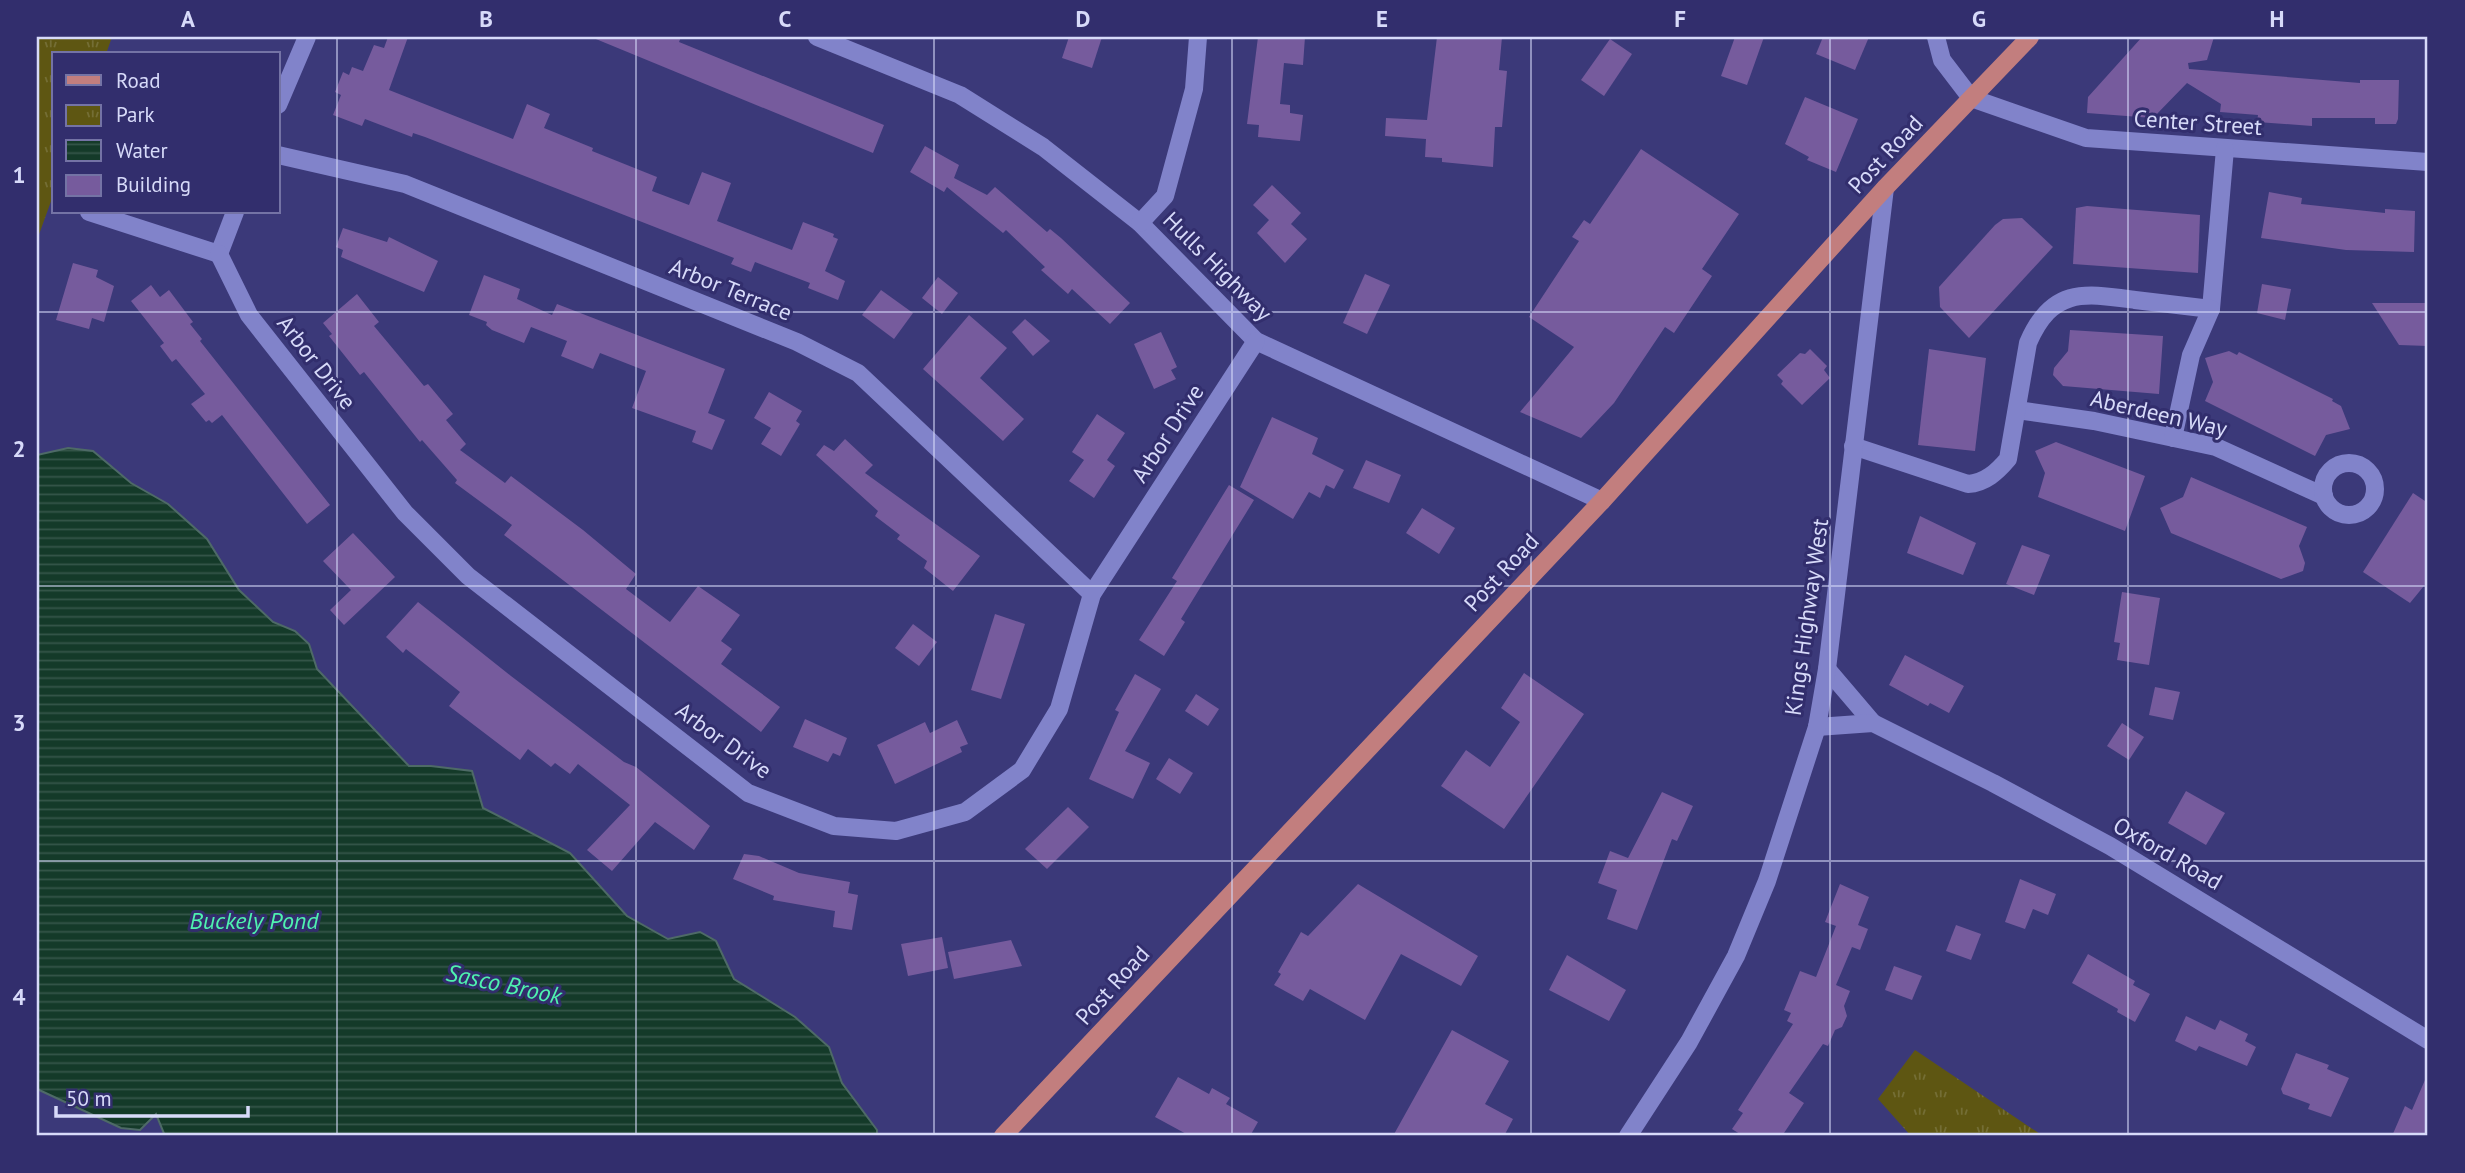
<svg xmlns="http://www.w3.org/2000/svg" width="2465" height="1173" font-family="'PT Sans',sans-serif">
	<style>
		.park { fill: url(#park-tufts) }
		.water { fill: url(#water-rules); stroke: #4e6a67; stroke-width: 2 }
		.building { fill: #765b9d }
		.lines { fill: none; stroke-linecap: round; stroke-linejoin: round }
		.minor { stroke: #8183ca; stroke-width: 18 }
		.major { stroke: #c27e7e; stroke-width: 18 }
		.grid { fill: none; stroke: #d7daf9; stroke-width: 2; stroke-opacity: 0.55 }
		.labels { text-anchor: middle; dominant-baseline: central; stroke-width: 6; stroke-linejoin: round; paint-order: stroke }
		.street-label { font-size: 23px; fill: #d7daf9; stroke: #322e6d }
		.water-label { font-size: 24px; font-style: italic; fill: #4ff2af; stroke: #322e6d }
		.neatline { fill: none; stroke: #d7daf9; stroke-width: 2.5 }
		.grid-label { font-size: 23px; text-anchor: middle; font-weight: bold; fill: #d7daf9 }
	</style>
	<defs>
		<pattern id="park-tufts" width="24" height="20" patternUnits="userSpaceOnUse" patternTransform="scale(1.75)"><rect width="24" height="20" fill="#5e5612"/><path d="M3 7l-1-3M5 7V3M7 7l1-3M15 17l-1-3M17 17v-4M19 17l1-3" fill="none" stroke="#746e35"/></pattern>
		<pattern id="water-rules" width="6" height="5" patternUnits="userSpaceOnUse" patternTransform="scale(1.75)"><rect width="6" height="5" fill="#143a29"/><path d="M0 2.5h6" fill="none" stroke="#355649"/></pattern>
	</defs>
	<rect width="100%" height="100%" fill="#3b3979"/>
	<!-- park -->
	<g class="park">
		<polygon points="37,37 112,37 106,54 54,54 54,193 37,240"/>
		<polygon points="1915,1050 2043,1136 1911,1136 1878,1099"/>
	</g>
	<!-- water -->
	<polygon class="water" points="68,448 93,451 131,483 168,504 207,539 239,590 273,622 295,631 309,644 317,669 409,766 431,766 472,771 483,808 570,853 627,916 668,939 700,932 716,941 734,979 795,1017 829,1047 842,1083 877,1130 877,1136 165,1136 156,1114 140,1130 121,1128 37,1089 37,455"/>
	<!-- building -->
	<g class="building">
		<polygon points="388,37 408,37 389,90 513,139 527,104 550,114 544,128 593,148 592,151 657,177 652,191 689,205 702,172 731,183 717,221 792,250 803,222 834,234 833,237 838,239 825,271 845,281 838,300 808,288 810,283 755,262 751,272 731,264 734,258 425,137 413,133 412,137 365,119 362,126 333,115 341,95 335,92 343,72 349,75 352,67 363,71 374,45 384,48"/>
		<polygon points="591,37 681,37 679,42 884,125 873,153"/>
		<polygon points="1069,37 1102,37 1092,68 1062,58"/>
		<polygon points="1258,37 1305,37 1303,65 1284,63 1280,104 1290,105 1290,113 1303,115 1300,141 1258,137 1259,125 1247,124"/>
		<polygon points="1437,37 1502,37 1499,70 1507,71 1502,127 1495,127 1493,167 1442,162 1442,158 1425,157 1426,139 1385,136 1386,118 1427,120"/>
		<polygon points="1735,37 1764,37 1747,85 1721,76"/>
		<polygon points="1823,37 1869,37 1855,70 1816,54"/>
		<polygon points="2142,37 2214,37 2207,60 2188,63 2189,69 2360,83 2360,80 2399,80 2398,119 2396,124 2375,124 2375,118 2312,118 2312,126 2257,122 2258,115 2220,112 2221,104 2187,83 2153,118 2087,113 2088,97"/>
		<polygon points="1610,39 1632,54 1604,96 1581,80"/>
		<polygon points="1805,97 1858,119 1836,172 1807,160 1809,157 1785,144"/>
		<polygon points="925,146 959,165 954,178 987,195 995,187 1047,232 1050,229 1061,238 1130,303 1110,324 1072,289 1068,294 1041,270 1045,267 1006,230 1003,233 947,187 944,192 910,172"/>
		<polygon points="1641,149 1739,214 1702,269 1712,276 1674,333 1665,327 1614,403 1581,438 1520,412 1574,347 1529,317 1579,241 1572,237 1584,220 1590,224"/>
		<polygon points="1272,185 1301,213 1291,224 1307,239 1285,263 1257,233 1269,220 1253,205"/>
		<polygon points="2269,192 2302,198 2301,204 2385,213 2385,209 2415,211 2414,252 2346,250 2261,238"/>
		<polygon points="2087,206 2200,215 2198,273 2073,264 2076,208"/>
		<polygon points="2022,218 2053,247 1969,338 1940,307 1939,287 1995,225 2003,219"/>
		<polygon points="343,228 387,242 389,237 438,261 424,292 341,257 343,250 336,247"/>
		<polygon points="73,263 98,270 96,277 114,286 104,322 92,318 89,329 56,320"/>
		<polygon points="1365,274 1390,285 1367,334 1343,323"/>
		<polygon points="484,275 520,289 517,299 552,315 557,304 725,369 708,413 725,420 712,450 692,442 696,431 632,408 646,371 600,353 593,369 561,356 567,341 531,327 524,343 492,330 486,325 487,322 469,315"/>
		<polygon points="938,277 958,293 942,314 922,298"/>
		<polygon points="2262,284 2291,289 2285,320 2257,313"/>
		<polygon points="151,285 160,297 169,290 193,322 190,324 202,339 200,341 330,505 307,524 222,415 212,423 209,420 206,422 191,404 205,394 176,359 172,362 160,346 164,343 131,301"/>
		<polygon points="881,290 913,313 894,339 862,315"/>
		<polygon points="357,294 379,322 374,326 424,386 428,384 453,414 446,420 466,444 460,450 505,483 511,476 583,530 636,574 626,589 670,622 698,586 740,615 721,641 732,649 721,664 780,707 761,732 504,535 512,525 455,483 457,480 422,440 420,442 364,372 360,375 329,336 332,334 323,323"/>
		<polygon points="2372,303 2428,303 2428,346 2399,345"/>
		<polygon points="969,315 1007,348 980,378 1024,419 1003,441 923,369"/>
		<polygon points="1025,319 1050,341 1033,356 1012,332"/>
		<polygon points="2070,330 2163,336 2159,394 2063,386 2053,375 2054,368 2068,351"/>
		<polygon points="1161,332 1177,367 1171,370 1176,379 1154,389 1134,344"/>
		<polygon points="1810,349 1827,366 1824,370 1830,378 1802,405 1781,384 1783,381 1777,375 1800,353 1805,354"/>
		<polygon points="1929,349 1986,358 1975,451 1918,445"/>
		<polygon points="2229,351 2237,355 2239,352 2333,399 2332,401 2341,406 2350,429 2326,435 2315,456 2205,401 2213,382 2205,358"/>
		<polygon points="769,392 802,411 796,421 800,424 781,456 761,444 771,428 754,418"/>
		<polygon points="1097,414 1125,433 1107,460 1115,466 1094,498 1069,481 1084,460 1072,452"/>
		<polygon points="1272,417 1318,438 1312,454 1344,470 1334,489 1326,485 1320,498 1309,492 1293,519 1240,487"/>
		<polygon points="845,439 873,465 865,473 980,556 953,591 924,568 927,561 897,539 900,535 875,516 878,511 816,455 824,445 834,451"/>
		<polygon points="2056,442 2145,476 2125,531 2038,497 2045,473 2035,451"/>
		<polygon points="1366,460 1401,475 1389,503 1353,488"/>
		<polygon points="2191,477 2307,527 2299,546 2305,563 2303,571 2281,579 2171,533 2160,508 2183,497"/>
		<polygon points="1229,485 1254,500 1181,619 1185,622 1164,656 1139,640 1177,581 1172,578"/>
		<polygon points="2413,493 2428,503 2428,581 2410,603 2363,572"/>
		<polygon points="1422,508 1455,528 1439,554 1406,533"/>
		<polygon points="1920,516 1976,543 1963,575 1907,553"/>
		<polygon points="353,533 395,577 344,625 330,610 351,590 323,561"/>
		<polygon points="2022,545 2050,555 2034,595 2006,584"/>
		<polygon points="2122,592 2160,598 2149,665 2117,660 2120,643 2114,642"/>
		<polygon points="418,602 511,676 624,762 636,767 710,826 694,850 655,822 612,871 587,850 630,805 578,764 570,774 555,763 551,767 528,749 520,760 449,706 460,692 406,649 403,653 386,637"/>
		<polygon points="995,614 1025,624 1001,699 971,690"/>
		<polygon points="913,624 937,642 919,666 895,648"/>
		<polygon points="1905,655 1964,686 1949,713 1930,703 1928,706 1889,685"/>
		<polygon points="1524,673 1584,714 1504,829 1441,786 1466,750 1490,767 1520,722 1501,708"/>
		<polygon points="1135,674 1161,689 1125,751 1150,763 1133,799 1089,779 1119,712 1115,710"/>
		<polygon points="2155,687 2180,692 2173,720 2149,715"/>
		<polygon points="1196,694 1219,709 1208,726 1185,711"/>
		<polygon points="805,719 847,738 840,756 833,753 828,762 793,747"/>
		<polygon points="957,720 968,744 960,747 962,752 895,784 877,745 925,722 930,733"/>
		<polygon points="2122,723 2144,737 2129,760 2107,746"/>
		<polygon points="1169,758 1193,773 1180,794 1156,779"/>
		<polygon points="2186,791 2225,813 2206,845 2168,823"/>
		<polygon points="1662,792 1693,806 1677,841 1672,839 1637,930 1607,919 1617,890 1598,883 1610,851 1628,858"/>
		<polygon points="1068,807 1089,827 1047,869 1025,849"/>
		<polygon points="744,854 759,856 799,873 850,882 848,893 858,895 852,930 833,927 835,911 773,900 774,896 733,879"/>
		<polygon points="2020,879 2056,894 2048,915 2033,909 2025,929 2005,922"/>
		<polygon points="1358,884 1478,956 1461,986 1401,954 1365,1020 1310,989 1303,1001 1274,985 1281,974 1278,972 1301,932 1308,936"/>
		<polygon points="1840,884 1869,897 1858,925 1868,929 1860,950 1852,947 1836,985 1850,991 1844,1006 1847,1016 1842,1027 1835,1030 1828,1046 1823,1044 1789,1093 1804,1103 1782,1136 1743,1136 1732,1129 1743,1113 1738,1110 1793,1024 1787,1021 1791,1013 1784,1010 1800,971 1816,977 1836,926 1825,922"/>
		<polygon points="1956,925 1981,934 1971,960 1946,951"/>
		<polygon points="942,937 948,968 908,976 901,944"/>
		<polygon points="1011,940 1022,966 954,979 948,952"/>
		<polygon points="2088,954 2135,981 2133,985 2150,994 2135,1022 2117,1012 2118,1009 2072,983"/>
		<polygon points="1567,955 1626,990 1609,1021 1549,990"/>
		<polygon points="1894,966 1922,976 1912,1000 1885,990"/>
		<polygon points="2186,1016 2215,1030 2220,1020 2248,1034 2245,1041 2256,1047 2247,1066 2199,1046 2196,1051 2175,1041"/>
		<polygon points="1452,1030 1509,1061 1485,1104 1513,1119 1504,1136 1393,1136"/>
		<polygon points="2296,1053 2329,1065 2327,1069 2349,1078 2331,1117 2308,1109 2310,1104 2283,1094 2281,1089"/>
		<polygon points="2428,1073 2428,1136 2392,1136 2405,1106 2412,1110"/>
		<polygon points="1178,1077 1209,1094 1212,1088 1230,1098 1226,1104 1258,1122 1250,1136 1190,1136 1155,1117"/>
	</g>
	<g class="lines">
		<!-- minor -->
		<g class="minor">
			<polyline points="817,37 960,95 1043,147 1140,223 1256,341 1602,501"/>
			<polyline points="1936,37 1942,60 1971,98 2086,138 2428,162"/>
			<polyline points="278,105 307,37"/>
			<polyline points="278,155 405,184 797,342 858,373 1092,594"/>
			<polyline points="89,212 219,254 235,212"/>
			<polyline points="1140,223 1165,196 1194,89 1198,37"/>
			<polyline points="219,254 249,315 405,513 468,576 748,793 834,826 896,831 965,812 1022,770 1059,709 1092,594 1256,341"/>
			<polyline points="2017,410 2094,421 2216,447 2324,496"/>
			<polyline points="2173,438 2191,355 2211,309 2225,149"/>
			<path d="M1853,446L1968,484C1985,483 1997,472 2008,459L2028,343C2052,287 2084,293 2135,300C2160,303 2185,306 2211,309"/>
			<circle cx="2349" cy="489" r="26"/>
			<polyline points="1827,669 1873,723"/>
			<polyline points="1817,727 1873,723 1993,783 2110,846 2428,1040"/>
			<polyline points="1628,1136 1689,1042 1736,956 1767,881 1817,727 1827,669 1885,188"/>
		</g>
		<!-- major -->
		<polyline class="major" points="1003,1136 1602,501 1885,188 2030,37"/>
	</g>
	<!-- grid -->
	<path class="grid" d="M337,37V1136M636,37V1136M934,37V1136M1232,37V1136M1531,37V1136M1830,37V1136M2128,37V1136M37,312H2428M37,586H2428M37,861H2428"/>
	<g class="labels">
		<!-- street labels -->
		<g class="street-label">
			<text transform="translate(2198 122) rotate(4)">Center Street</text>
			<text transform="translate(1885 154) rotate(-47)">Post Road</text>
			<text transform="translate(1218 266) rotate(45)">Hulls Highway</text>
			<text transform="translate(731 289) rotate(22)">Arbor Terrace</text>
			<text transform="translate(317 362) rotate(52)">Arbor Drive</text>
			<text transform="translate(2159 413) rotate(13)">Aberdeen Way</text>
			<text transform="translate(1167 433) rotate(-57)">Arbor Drive</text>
			<text transform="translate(1501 572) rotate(-47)">Post Road</text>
			<text transform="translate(1806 617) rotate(-82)">Kings Highway West</text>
			<text transform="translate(724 740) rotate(36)">Arbor Drive</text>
			<text transform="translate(2168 853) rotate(30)">Oxford Road</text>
			<text transform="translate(1112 985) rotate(-48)">Post Road</text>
		</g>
		<!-- water labels -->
		<g class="water-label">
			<text x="254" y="920">Buckely Pond</text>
			<text transform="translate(504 984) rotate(12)">Sasco Brook</text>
		</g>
	</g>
	<!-- border -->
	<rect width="2465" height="1173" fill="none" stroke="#322e6d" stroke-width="77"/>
	<!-- legend -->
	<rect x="52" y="52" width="228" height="161" fill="#322e6d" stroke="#7473a5" stroke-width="2"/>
	<rect x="66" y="75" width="35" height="10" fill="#c27e7e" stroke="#7473a5" stroke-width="2"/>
	<text x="116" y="88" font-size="21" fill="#d7daf9">Road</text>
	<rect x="66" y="105" width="35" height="21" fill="url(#park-tufts)" stroke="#7473a5" stroke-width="2"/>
	<text x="116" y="122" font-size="21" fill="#d7daf9">Park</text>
	<rect x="66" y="140" width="35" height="21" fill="url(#water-rules)" stroke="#7473a5" stroke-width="2"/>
	<text x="116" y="158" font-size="21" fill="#d7daf9">Water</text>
	<rect x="66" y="175" width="35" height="21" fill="#765b9d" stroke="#7473a5" stroke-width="2"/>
	<text x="116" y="192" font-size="21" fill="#d7daf9">Building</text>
	<!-- scale -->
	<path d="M56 1106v10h192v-10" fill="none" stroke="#d7daf9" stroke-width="3.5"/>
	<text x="66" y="1106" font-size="21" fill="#d7daf9" stroke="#322e6d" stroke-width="5" paint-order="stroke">50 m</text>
	<rect x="38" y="38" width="2388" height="1096" class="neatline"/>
	<g class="grid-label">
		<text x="188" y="27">A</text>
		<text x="486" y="27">B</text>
		<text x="785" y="27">C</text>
		<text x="1083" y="27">D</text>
		<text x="1382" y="27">E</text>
		<text x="1680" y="27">F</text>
		<text x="1979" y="27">G</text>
		<text x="2277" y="27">H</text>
		<text x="19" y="183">1</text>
		<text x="19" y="457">2</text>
		<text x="19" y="731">3</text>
		<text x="19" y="1005">4</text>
	</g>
</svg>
